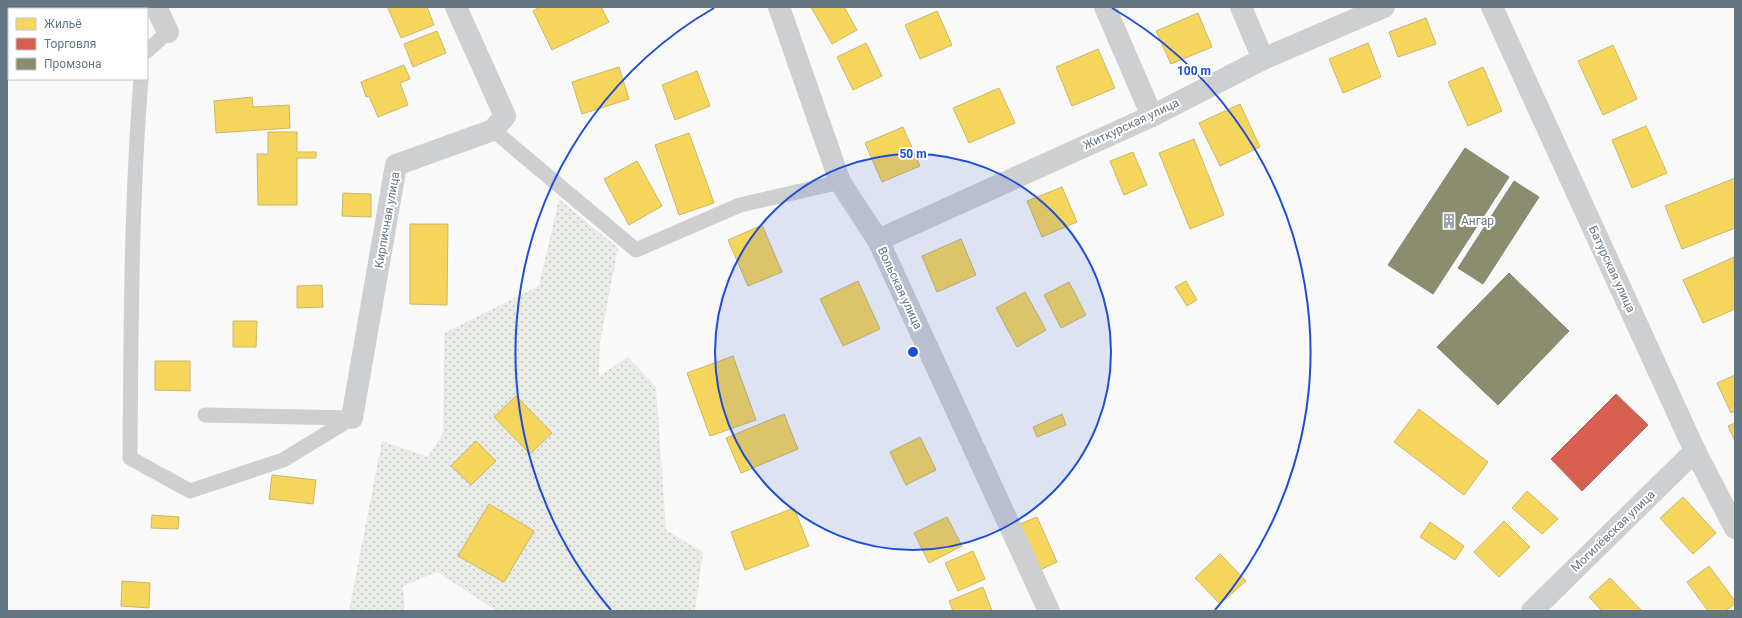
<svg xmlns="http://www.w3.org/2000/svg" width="1742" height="618" font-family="Roboto,sans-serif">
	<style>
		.grass { fill: url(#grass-dots) }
		.homes { fill: #f6d55c; stroke: #cab868 }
		.shops { fill: #d6604d; stroke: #b4675d }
		.industry { fill: #8c8c6e; stroke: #808574 }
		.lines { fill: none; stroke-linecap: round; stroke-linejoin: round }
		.service { stroke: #cecfd0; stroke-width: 15 }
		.minor { stroke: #cecfd0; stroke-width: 22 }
		.ring { fill: none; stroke: #1d4ed8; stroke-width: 2 }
		.labels { text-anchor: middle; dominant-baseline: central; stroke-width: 4; stroke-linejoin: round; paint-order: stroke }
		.street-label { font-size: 12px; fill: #657683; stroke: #fff }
		.poi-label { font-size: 12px; fill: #657683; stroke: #fff; text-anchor: start }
		.centre { fill: #1d4ed8; stroke: #fff; stroke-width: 2 }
		.ring-label { font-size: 12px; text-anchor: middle; font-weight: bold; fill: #1d4ed8; stroke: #fff; stroke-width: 4; stroke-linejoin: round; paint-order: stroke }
	</style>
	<defs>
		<pattern id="grass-dots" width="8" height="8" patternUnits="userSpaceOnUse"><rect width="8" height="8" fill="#e8ebe6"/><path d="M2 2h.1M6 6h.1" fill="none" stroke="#c0c3c0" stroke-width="1.8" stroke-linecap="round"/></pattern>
	</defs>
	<rect width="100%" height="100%" fill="#f9f9f9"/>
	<!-- grass -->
	<polygon class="grass" points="559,199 618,248 600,342 599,376 628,357 656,387 666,530 703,552 695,611 497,611 437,572 403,586 405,611 349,611 382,441 428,457 443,433 444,333 539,286"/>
	<!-- homes -->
	<g class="homes">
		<polygon points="84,7 109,7 104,9 85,9"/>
		<polygon points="391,7 427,7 434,25 401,38 388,8"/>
		<polygon points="540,7 601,7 609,22 552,50 533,11"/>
		<polygon points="811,7 844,7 857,30 832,44"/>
		<polygon points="937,11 952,45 920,59 905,25"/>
		<polygon points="1198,13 1212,47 1171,64 1156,31"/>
		<polygon points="1426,18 1436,44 1398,57 1389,32"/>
		<polygon points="437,31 446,53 413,67 404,44"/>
		<polygon points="866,43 882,76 853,90 837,57"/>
		<polygon points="1368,43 1381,77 1343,93 1329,59"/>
		<polygon points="1613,45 1637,99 1603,115 1578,61"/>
		<polygon points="1098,49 1115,88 1072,106 1056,67"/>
		<polygon points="404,65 410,79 400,83 408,105 378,117 369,96 366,97 361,82"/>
		<polygon points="619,67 629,99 582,114 572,82"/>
		<polygon points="1483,67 1502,111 1468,126 1448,82"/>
		<polygon points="697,71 710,106 675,120 662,85"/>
		<polygon points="999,88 1015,123 969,143 953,108"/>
		<polygon points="252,97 253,107 289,105 290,128 216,133 214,101"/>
		<polygon points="1240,104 1260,147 1220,166 1199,123"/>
		<polygon points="1646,126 1667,173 1632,188 1612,140"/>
		<polygon points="903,127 920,166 882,182 865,143"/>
		<polygon points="268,132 297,132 297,152 316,152 316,158 297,158 297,205 258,205 257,154 268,154"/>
		<polygon points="689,133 714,203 679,215 655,145"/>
		<polygon points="1194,139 1224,215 1190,229 1159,153"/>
		<polygon points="1133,152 1147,185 1124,195 1110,161"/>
		<polygon points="637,161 662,206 629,225 604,179"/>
		<polygon points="1735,178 1735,228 1682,249 1665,206"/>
		<polygon points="1062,187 1077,222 1042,237 1027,201"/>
		<polygon points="343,193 371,194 371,217 342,216"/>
		<polygon points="410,224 448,224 447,305 410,304"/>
		<polygon points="762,225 782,272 748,286 728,240"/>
		<polygon points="961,239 976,275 937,292 922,256"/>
		<polygon points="1734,257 1735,309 1703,323 1683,280"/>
		<polygon points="858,281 880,329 843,346 820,299"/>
		<polygon points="1186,281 1197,300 1187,306 1175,287"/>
		<polygon points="1069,282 1086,315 1061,328 1044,295"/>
		<polygon points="322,285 323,307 297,308 297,286"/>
		<polygon points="1025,292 1046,330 1017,347 996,308"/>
		<polygon points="233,321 257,321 256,347 233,347"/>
		<polygon points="733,356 756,420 710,436 687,373"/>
		<polygon points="155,361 190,361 190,391 155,390"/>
		<polygon points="1735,375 1735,411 1731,413 1717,383"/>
		<polygon points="516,396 552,433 530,454 494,417"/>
		<polygon points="1419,409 1488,462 1464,495 1394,442"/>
		<polygon points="784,414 798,449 741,473 726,438"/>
		<polygon points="1062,414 1066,425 1037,437 1033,427"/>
		<polygon points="1735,423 1735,441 1728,426"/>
		<polygon points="920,437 936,470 906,485 890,452"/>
		<polygon points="476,441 496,461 471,485 451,466"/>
		<polygon points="272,475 316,480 313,504 269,499"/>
		<polygon points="1527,491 1558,519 1542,534 1512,508"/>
		<polygon points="1683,497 1716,533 1693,554 1660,518"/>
		<polygon points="489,504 534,531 504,582 458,556"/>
		<polygon points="794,508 809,546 745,570 731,532"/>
		<polygon points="152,515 179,517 178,529 151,528"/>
		<polygon points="947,517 962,546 929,563 914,533"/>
		<polygon points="1037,517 1057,562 1040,570 1020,524"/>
		<polygon points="1504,521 1530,547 1499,577 1474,552"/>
		<polygon points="1430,522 1464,546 1455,560 1420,537"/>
		<polygon points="973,551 985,579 958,591 945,563"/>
		<polygon points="1220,554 1246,581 1220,604 1195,578"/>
		<polygon points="1709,566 1735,601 1735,604 1725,611 1708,611 1687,582"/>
		<polygon points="1610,578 1642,611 1602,611 1589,597"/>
		<polygon points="122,581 150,583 149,608 121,606"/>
		<polygon points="983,587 992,611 953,611 949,601"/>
	</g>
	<!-- shops -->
	<polygon class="shops" points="1616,394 1648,425 1582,491 1551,459"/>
	<!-- industry -->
	<g class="industry">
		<polygon points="1465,148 1509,177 1433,294 1388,265"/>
		<polygon points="1514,181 1539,197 1483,284 1458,268"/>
		<polygon points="1509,273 1569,331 1498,405 1437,347"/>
	</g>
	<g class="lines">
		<!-- service -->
		<g class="service">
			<polyline points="147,51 168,32"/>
			<path d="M141,79C131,205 131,332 130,458L190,491L283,460L352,418"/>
			<polyline points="493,130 636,250 740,205 840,182"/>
			<polyline points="205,415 352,418"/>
		</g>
		<!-- minor -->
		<g class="minor">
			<polyline points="156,7 168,32"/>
			<polyline points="779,7 840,182 878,240 1049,611"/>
			<polyline points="1105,7 1152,116"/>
			<polyline points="1241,7 1263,59"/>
			<polyline points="1492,7 1695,451 1735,528"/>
			<polyline points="878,240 1152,116 1263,59 1384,7"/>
			<polyline points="352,418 396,165 493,130 505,116 456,7"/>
			<polyline points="1532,611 1695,451"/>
		</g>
	</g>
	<!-- distance rings -->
	<circle cx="913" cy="352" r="198" fill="#1d4ed8" fill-opacity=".12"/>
	<g class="ring">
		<circle cx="913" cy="352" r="198"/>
		<path d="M611 610A397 397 0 0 1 714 8M1112 8A397 397 0 0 1 1215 610"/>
	</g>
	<!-- icons -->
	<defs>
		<symbol id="building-bare" viewBox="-9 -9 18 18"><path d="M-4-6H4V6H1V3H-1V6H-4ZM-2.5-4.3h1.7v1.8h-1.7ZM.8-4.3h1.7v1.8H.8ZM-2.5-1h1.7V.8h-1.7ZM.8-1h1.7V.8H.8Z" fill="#99a4ac" stroke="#fff" stroke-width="2.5" paint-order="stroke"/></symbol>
	</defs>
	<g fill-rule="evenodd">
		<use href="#building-bare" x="1438" y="210" width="22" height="22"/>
	</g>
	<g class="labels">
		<!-- street labels -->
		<g class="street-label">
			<text transform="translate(1131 124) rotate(-25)">Житкурская улица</text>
			<text transform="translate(387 220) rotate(-80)">Кирпичная улица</text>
			<text transform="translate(1612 269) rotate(65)">Батурская улица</text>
			<text transform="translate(900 288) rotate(65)">Вольская улица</text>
			<text transform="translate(1613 531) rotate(-44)">Могилёвская улица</text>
		</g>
		<!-- poi labels -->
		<g class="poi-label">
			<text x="1461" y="221">Ангар</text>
		</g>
	</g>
	<circle cx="913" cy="352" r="6" class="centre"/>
	<g class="ring-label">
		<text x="1194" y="75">100 m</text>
		<text x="913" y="158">50 m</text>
	</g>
	<!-- border -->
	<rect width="1742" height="618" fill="none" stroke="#657683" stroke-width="16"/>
	<!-- legend -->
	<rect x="8" y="8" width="140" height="72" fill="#ffffff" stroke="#c1c8cd"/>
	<rect x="16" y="18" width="20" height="12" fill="#f6d55c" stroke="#c1c8cd"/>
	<text x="44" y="28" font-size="12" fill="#657683">Жильё</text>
	<rect x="16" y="38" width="20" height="12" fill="#d6604d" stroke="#c1c8cd"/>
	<text x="44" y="48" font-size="12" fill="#657683">Торговля</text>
	<rect x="16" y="58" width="20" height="12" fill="#8c8c6e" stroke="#c1c8cd"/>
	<text x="44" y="68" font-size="12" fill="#657683">Промзона</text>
</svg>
